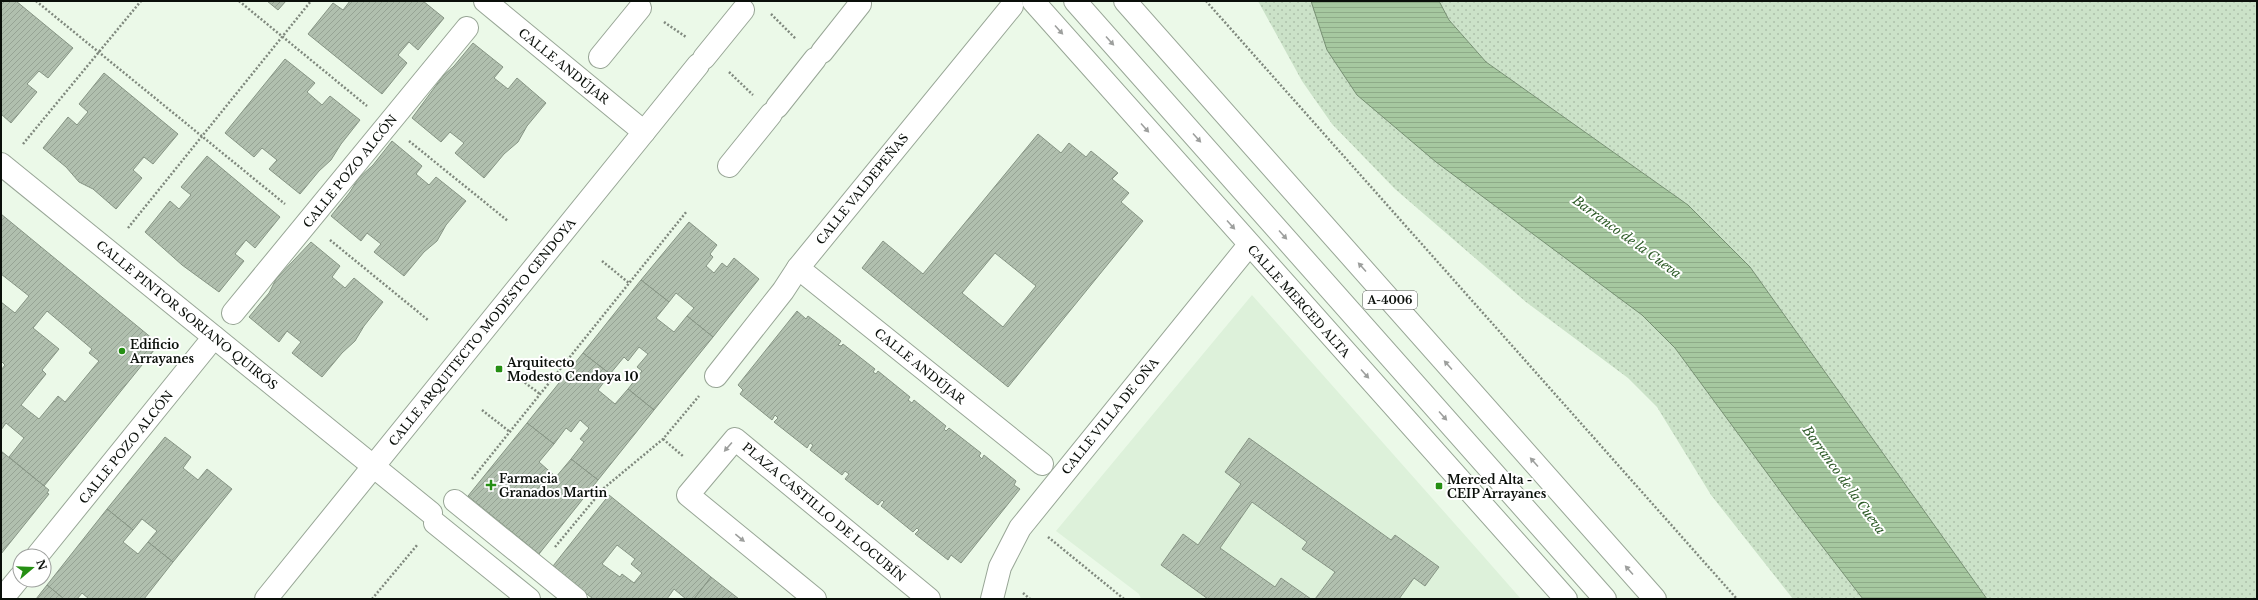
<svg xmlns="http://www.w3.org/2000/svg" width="2258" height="600" font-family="'Libre Baskerville',serif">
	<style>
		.built { fill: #ddf1da }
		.grass { fill: url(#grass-dots) }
		.water { fill: url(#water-rules); stroke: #779073 }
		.building { fill: url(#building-hatch); stroke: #869484; fill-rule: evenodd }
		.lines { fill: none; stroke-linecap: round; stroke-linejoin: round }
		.pedestrian-casing { stroke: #98a696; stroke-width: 24 }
		.minor-casing { stroke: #98a696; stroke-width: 24 }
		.tertiary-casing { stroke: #98a696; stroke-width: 24 }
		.primary-casing { stroke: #98a696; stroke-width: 24 }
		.path { stroke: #7f887d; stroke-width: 2.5; stroke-dasharray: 2 2; stroke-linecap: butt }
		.pedestrian { stroke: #fff; stroke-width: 22 }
		.minor { stroke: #fff; stroke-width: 22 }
		.tertiary { stroke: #fff; stroke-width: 22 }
		.primary { stroke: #fff; stroke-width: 22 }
		.oneway { fill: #9d9f9d }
		.poi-dot { fill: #258f13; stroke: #fff; stroke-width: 1.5 }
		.labels { text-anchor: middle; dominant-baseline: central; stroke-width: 4; stroke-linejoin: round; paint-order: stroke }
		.shield { fill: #fff; stroke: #545754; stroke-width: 1 }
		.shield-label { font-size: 11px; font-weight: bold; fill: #0a0f0a }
		.street-label { font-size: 12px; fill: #0a0f0a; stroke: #fff }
		.poi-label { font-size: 12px; font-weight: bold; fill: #0a0f0a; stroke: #fff; text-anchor: start }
		.water-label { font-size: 13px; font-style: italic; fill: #2c5a26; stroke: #fff }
	</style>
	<defs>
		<pattern id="grass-dots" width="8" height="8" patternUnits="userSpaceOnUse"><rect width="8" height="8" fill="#cbe2c8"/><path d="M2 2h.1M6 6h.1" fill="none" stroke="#adc1aa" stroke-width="1.8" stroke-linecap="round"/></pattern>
		<pattern id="water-rules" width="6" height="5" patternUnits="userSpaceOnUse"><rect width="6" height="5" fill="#a6c8a0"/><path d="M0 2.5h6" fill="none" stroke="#8eab88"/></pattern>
		<pattern id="building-hatch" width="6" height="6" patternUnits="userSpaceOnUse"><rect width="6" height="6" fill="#b0bfae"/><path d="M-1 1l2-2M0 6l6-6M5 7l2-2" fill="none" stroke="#96a394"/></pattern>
	</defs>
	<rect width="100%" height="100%" fill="#ebf9e8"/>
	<!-- built -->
	<polygon class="built" points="1252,295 1478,550 1521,599 1141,599 1139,594 1056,531"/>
	<!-- grass -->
	<g class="grass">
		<polygon points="1258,1 1311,1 1327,50 1642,315 1675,348 1795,511 1863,599 1793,599 1711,495 1657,407 1628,378 1526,302 1395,189 1332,124 1302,81"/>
		<polygon points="1439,1 2257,1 2257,599 1987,599 1750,267 1688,205 1486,62 1449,20"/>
	</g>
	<!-- water -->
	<polygon class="water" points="1311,1 1439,1 1449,20 1486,62 1688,205 1750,267 1987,599 1863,599 1795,511 1675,348 1642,315 1436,162 1357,95 1327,50"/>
	<!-- building -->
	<g class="building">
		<polygon points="1,1 16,1 73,48 48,78 39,71 27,84 37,92 11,123 1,114"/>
		<polygon points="267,1 286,1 278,10"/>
		<polygon points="350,1 423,1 444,18 418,50 409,42 398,55 407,63 382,94 308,34 333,3 343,10"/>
		<polygon points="473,43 503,67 494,78 508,89 517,78 546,103 527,126 518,142 504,154 484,178 455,153 464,143 450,132 441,142 412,118 443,76 454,66"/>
		<polygon points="285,59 315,83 307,92 322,105 330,96 360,120 341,144 331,160 319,171 300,194 269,169 277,160 262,148 254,157 225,133"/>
		<polygon points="104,73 178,134 153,164 144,157 133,170 142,178 116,209 93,189 79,182 66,167 43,148 68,117 77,125 88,112 79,104"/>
		<path d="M1038,134L1061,153L1069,143L1086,157L1091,151L1118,173L1112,179L1129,193L1121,202L1143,221L1008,387L862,268L883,241L923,274ZM995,253L1036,286L1003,327L962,293Z"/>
		<polygon points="392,141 422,166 416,174 429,185 436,177 466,201 446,225 437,241 424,252 404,276 374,252 381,244 367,233 361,241 331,216 350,192 358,179 373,165"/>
		<polygon points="207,156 280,217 255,248 246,240 235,254 244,261 219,292 182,265 145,232 170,201 179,209 191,195 181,187"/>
		<path d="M1,214L159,344L44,486L9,457L24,438L6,423L1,430V370L5,365L1,361V302L15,313L29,296L1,274ZM47,311L92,349L89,353L99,361L65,402L58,396L39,419L21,405L46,374L42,370L59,349L33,328Z"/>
		<polygon points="689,222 717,245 710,254 713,257 706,266 714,273 722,263 727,267 734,258 759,279 713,337 687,316 694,308 676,293 669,302 641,280"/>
		<polygon points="311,242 340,266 332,277 345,288 354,278 383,302 364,326 355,341 342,353 322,377 292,353 301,342 287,331 279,342 249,317 269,293 276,279"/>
		<polygon points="641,280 669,302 656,318 674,332 687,316 713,337 654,410 628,389 642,371 637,367 648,354 639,347 628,361 624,357 610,374 583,353"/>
		<polygon points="797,311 806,319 808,316 841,341 838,345 841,346 843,344 875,369 873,372 876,374 878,371 910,397 908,400 912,403 914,400 946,426 944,429 946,431 949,428 981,453 979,456 982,459 984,455 1016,481 1014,485 1020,489 961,563 951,555 948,560 915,534 919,530 917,528 913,532 881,506 884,502 882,500 878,505 845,479 849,474 845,471 842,475 810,450 813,445 810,443 807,448 774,422 778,418 775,415 772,420 740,394 743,390 738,385"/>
		<polygon points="583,353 610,374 598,390 615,404 628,389 654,410 598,480 571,459 584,442 580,439 589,428 580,420 571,432 566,428 554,444 527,423"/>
		<polygon points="527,423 554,444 539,462 556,477 571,459 598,480 539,554 468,496"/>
		<polygon points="165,437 191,457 183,468 198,480 207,469 232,489 173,562 148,542 157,531 142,519 133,530 107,509"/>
		<polygon points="1249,438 1391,540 1395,535 1439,567 1425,586 1414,578 1399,599 1315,599 1335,572 1302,549 1307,542 1252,502 1220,548 1275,587 1281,578 1311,599 1208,599 1161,565 1183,534 1198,545 1236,491 1241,484 1225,472"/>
		<polygon points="1,451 49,490 47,493 49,494 1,554"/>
		<path d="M609,495L711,577L694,599H686L674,589L667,599H593L553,566ZM617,545L635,559L631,564L642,573L634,583L622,574L620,577L602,564Z"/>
		<polygon points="107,509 133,530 123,542 138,554 148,542 173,562 144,599 89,599 82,593 77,599 64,599 47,585"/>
		<polygon points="711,577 739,599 694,599"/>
		<polygon points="47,585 64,599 36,599"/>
	</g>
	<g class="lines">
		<defs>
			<g id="pedestrian">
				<polyline points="822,52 860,4"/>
				<polyline points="600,57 640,8"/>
				<polyline points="704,58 743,10"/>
				<polyline points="777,107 815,59"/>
				<polyline points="644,132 698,65"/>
				<polyline points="729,166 771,114"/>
				<polyline points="798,268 1042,464"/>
				<polyline points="233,313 467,28"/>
				<polyline points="716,376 783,291 798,268 1012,6"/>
				<polyline points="455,501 576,599"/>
				<polyline points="435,523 529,599"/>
			</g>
			<g id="minor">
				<polyline points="1033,1 1566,599"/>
				<polyline points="373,466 431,513"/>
				<polyline points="37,556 214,337"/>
				<polyline points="2,599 20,577"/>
				<polyline points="815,599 688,495 735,439 929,599"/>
				<polyline points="992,599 1000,567 1020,528 1249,245"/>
			</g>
			<g id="tertiary">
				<polyline points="1,164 373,466"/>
				<polyline points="266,599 644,132 485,1"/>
			</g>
			<g id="primary">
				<polyline points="1075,1 1605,599"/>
				<polyline points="1125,1 1655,599"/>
			</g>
		</defs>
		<!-- pedestrian casing -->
		<use href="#pedestrian" class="pedestrian-casing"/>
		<!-- minor casing -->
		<use href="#minor" class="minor-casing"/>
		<!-- tertiary casing -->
		<use href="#tertiary" class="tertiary-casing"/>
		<!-- primary casing -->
		<use href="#primary" class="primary-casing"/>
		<!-- path -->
		<g class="path">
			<polyline points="36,1 285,204"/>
			<polyline points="239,1 367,106"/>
			<polyline points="1206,1 1737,599"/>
			<polyline points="771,14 796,39"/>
			<polyline points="664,22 686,37"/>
			<polyline points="729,72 753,95"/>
			<polyline points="409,141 508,221"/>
			<polyline points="23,144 141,1"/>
			<polyline points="128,228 311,1"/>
			<polyline points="330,240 428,320"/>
			<polyline points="602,261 629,283"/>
			<polyline points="512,373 540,394"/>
			<polyline points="482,410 510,432"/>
			<polyline points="663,439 684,457"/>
			<polyline points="472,479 687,211"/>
			<polyline points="1048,537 1124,599"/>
			<polyline points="555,547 604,488 663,439 699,396"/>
			<polyline points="1023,593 1030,599"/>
			<polyline points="372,599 418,544"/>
		</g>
		<!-- pedestrian -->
		<use href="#pedestrian" class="pedestrian"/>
		<!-- minor -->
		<use href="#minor" class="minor"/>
		<!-- tertiary -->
		<use href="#tertiary" class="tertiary"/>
		<!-- primary -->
		<use href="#primary" class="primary"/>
	</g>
	<!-- one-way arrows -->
	<defs><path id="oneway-solid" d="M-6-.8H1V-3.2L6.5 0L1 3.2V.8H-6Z"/></defs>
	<g class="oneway">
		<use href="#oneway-solid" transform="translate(1059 30) rotate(48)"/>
		<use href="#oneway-solid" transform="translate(1110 41) rotate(48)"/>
		<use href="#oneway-solid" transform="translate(1145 128) rotate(48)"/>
		<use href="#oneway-solid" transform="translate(1197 138) rotate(48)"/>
		<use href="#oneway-solid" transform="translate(1231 225) rotate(48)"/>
		<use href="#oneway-solid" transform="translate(1283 235) rotate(48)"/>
		<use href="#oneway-solid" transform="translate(1362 267) rotate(-132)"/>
		<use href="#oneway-solid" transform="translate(1448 365) rotate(-132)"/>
		<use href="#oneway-solid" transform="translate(1365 374) rotate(48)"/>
		<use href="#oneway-solid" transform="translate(1443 416) rotate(48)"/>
		<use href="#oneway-solid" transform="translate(728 447) rotate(131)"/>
		<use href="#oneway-solid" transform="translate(1534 462) rotate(-132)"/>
		<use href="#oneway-solid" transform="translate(740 538) rotate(39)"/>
		<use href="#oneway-solid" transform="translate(1629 570) rotate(-132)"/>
	</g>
	<!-- markers -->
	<g class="poi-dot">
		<circle cx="122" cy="351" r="4"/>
		<rect x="495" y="365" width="8" height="8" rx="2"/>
		<path d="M489 479h4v4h4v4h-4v4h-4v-4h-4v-4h4z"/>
		<rect x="1435" y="482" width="8" height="8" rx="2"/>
	</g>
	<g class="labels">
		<!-- shield labels -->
		<rect class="shield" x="1363" y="291" width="54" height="18" rx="3"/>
		<g class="shield-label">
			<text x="1390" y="300">A-4006</text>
		</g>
		<!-- street labels -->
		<g class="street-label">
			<text transform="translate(564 66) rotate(39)">CALLE ANDÚJAR</text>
			<text transform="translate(350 171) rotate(-51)">CALLE POZO ALCÓN</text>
			<text transform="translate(862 189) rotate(-51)">CALLE VALDEPEÑAS</text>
			<text transform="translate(1299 301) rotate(48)">CALLE MERCED ALTA</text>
			<text transform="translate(187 315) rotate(39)">CALLE PINTOR SORIANO QUIRÓS</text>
			<text transform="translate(482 332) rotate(-51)">CALLE ARQUITECTO MODESTO CENDOYA</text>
			<text transform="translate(920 366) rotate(39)">CALLE ANDÚJAR</text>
			<text transform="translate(1110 416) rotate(-51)">CALLE VILLA DE OÑA</text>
			<text transform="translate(126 447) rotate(-51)">CALLE POZO ALCÓN</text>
			<text transform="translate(824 512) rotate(40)">PLAZA CASTILLO DE LOCUBÍN</text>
		</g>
		<!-- poi labels -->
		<g class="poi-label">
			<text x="130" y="344">Edificio<tspan x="130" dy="14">Arrayanes</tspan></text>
			<text x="507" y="362">Arquitecto<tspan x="507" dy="14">Modesto Cendoya 10</tspan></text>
			<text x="499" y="478">Farmacia<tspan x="499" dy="14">Granados Martin</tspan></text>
			<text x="1447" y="479">Merced Alta -<tspan x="1447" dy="14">CEIP Arrayanes</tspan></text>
		</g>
		<!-- water labels -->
		<g class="water-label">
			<text transform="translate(1627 237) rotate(36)">Barranco de la Cueva</text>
			<text transform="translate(1844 480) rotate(54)">Barranco de la Cueva</text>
		</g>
	</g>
	<!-- border -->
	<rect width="2258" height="600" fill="none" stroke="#0a0f0a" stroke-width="4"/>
	<!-- north arrow -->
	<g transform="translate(32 568) rotate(71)"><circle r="19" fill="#ffffff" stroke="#9d9f9d"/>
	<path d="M0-3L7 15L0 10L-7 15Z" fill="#258f13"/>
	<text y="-6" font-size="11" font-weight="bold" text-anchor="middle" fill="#0a0f0a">N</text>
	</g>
</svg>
